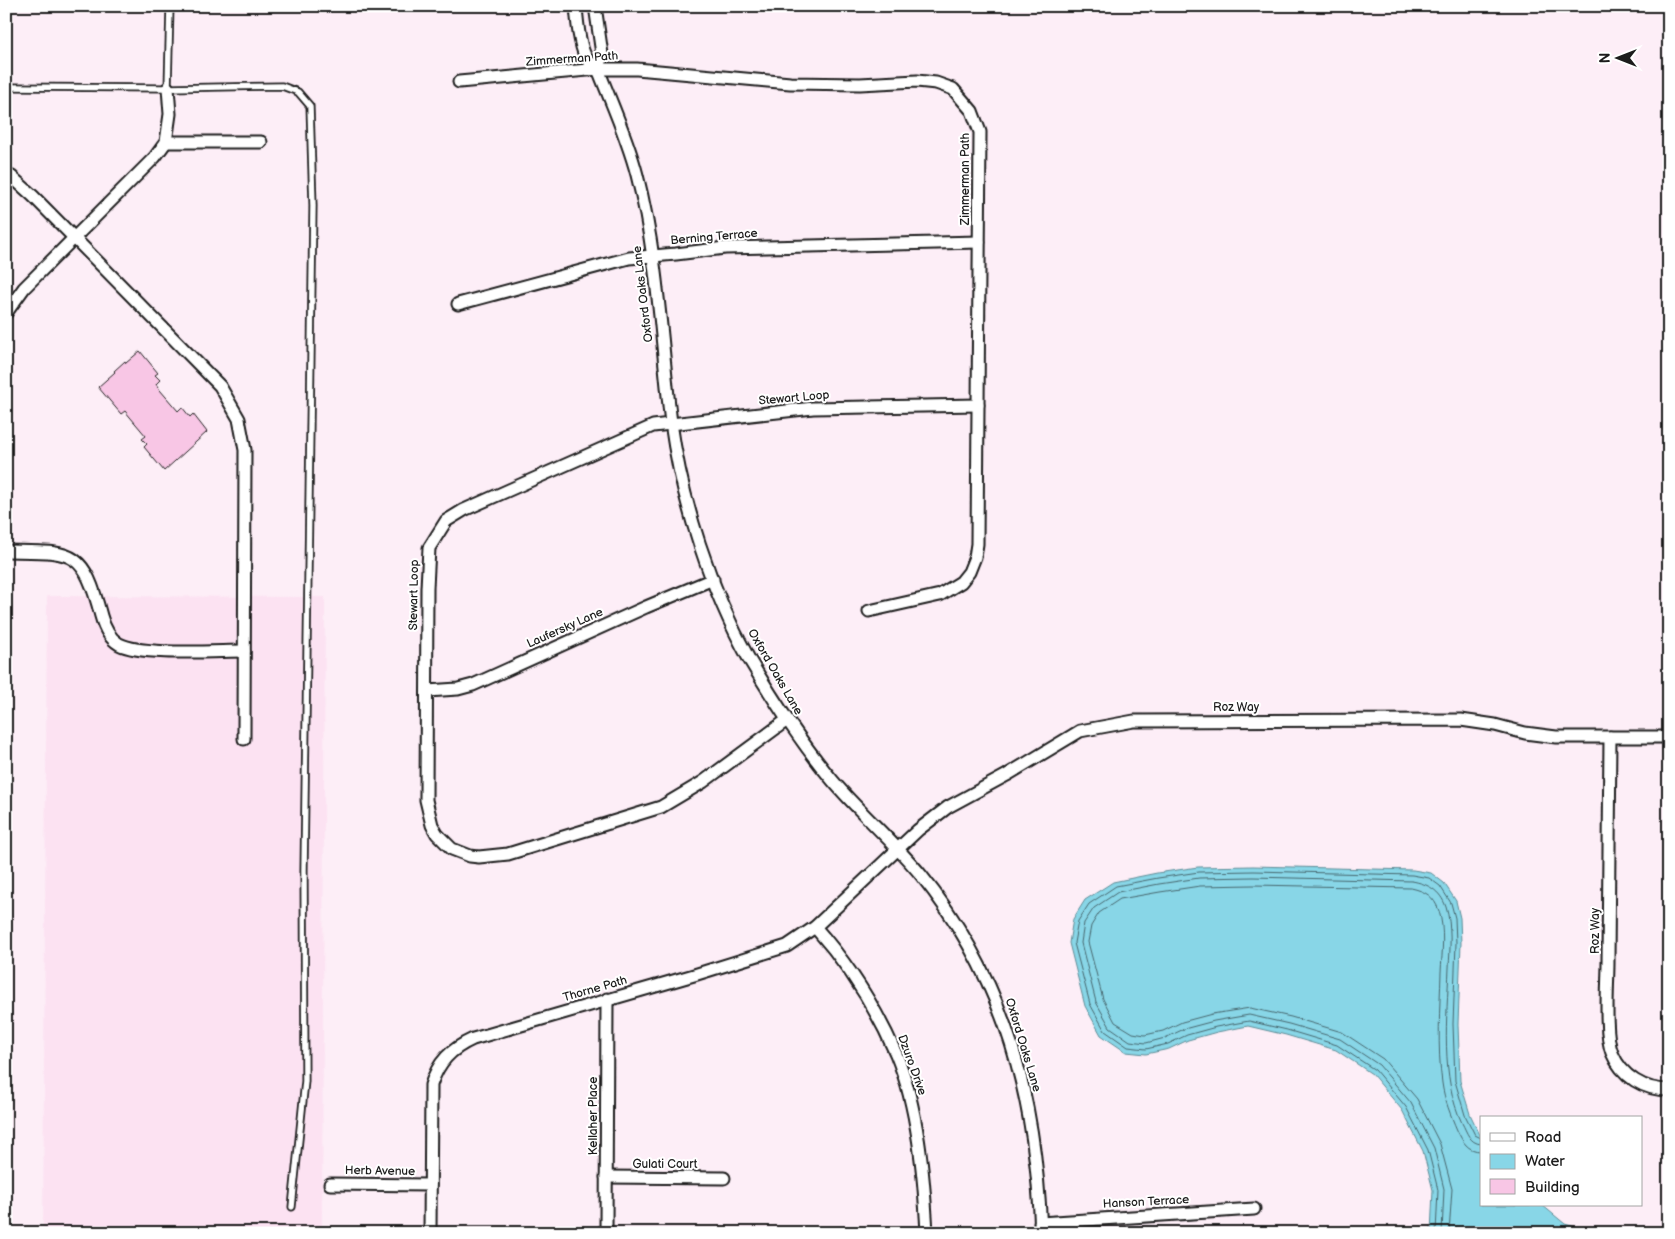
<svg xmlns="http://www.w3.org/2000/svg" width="1675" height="1239" font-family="'Balsamiq Sans',sans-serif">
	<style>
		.built { fill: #fce2f2 }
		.water { fill: #88d6e7; stroke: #5d8c96 }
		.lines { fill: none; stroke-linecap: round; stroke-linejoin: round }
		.shore { stroke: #47666d; stroke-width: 1 }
		.building { fill: #f8c6e5; stroke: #1c1c1c }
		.lane-casing { stroke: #1c1c1c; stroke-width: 9 }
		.street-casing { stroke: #1c1c1c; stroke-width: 15 }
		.lane { stroke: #fff; stroke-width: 5.5 }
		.street { stroke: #fff; stroke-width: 11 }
		.labels { text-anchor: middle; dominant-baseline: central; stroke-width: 4; stroke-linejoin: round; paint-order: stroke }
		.street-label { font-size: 12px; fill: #1c1c1c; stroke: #fff }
	</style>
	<rect width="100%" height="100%" fill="#fdeef7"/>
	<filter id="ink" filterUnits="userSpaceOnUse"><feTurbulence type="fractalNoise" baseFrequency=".02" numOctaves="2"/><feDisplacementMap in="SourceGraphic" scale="10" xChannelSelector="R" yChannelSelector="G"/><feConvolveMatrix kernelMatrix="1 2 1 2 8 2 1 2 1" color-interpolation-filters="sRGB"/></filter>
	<g filter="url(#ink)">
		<!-- built -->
		<polygon class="built" points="47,596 325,597 322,1233 43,1233"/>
		<!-- water -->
		<polygon class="water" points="1253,866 1413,870 1431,873 1444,883 1456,901 1460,918 1461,943 1458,1024 1460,1081 1470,1114 1481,1137 1481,1205 1542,1205 1565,1224 1594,1233 1431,1233 1433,1190 1423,1151 1402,1110 1372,1074 1336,1050 1286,1035 1248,1026 1217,1032 1188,1040 1169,1049 1146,1054 1126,1052 1101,1035 1085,1006 1069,943 1073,919 1085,900 1113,882 1157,873 1198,867"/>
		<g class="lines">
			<!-- shore -->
			<g class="shore">
				<polyline points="1436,1233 1438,1190 1428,1150 1406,1107 1375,1070 1337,1045 1287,1030 1249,1021 1216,1027 1187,1035 1168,1044 1146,1049 1128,1047 1105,1031 1090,1004 1074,943 1078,921 1089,904 1116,886 1158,878 1199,872 1254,871 1412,875 1429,878 1440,886 1451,903 1455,918 1456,943 1453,1024 1455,1081 1465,1115 1475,1135 1481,1138"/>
				<path d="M1442,1233L1444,1189L1434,1148L1411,1103L1379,1065L1340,1039L1289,1024L1249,1015L1214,1021L1184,1029L1165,1038L1146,1043L1130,1041L1110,1027L1096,1002L1081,943L1084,923L1094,908L1118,892L1159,884L1199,878L1253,877L1412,881C1428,884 1440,890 1446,907C1452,926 1450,948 1449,968C1447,1017 1440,1077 1462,1123C1467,1132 1469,1143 1481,1144"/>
				<path d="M1449,1233L1452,1189L1440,1144L1417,1099L1383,1059L1342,1032L1291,1017L1250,1008L1212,1014L1182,1022L1163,1031L1145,1035L1133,1033L1115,1022L1103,999L1088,942L1091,926L1099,913L1120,899L1160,892L1200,886L1253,885L1411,888C1425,891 1434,896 1439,911C1445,930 1442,952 1441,972C1440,1007 1437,1048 1442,1083C1444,1099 1451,1116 1457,1130C1463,1142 1467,1151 1481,1151"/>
			</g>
		</g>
		<!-- building -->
		<polygon class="building" points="140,351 158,373 155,375 160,380 156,384 160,390 178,411 182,407 190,417 193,414 207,432 164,471 144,447 147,444 142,439 146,436 125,411 121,414 98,387 115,372 114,371 125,361 126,363"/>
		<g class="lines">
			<defs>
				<g id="lane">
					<polyline points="170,6 168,88 282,86 298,92 310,106 313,206 304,870 305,1081 292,1207"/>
					<polyline points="6,87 168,88"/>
				</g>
				<g id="street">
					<path d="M576,6C577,20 579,47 587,59C592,65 597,67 600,74C613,107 628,140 637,175C658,256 661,340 671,423C682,501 710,589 749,659C774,701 801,743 833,781C861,814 894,842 921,875C1006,980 1036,1100 1041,1233"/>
					<polyline points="595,6 602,54 598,69"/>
					<polyline points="459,82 598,69 637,69 790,83 860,84 917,81 936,83 953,89 972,111 980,132 977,544 975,557 969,572 961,582 948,590 940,595 869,611"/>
					<polyline points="166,142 261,142"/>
					<polyline points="6,174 12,177 33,196 220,386 239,419 245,450 244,739"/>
					<polyline points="458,304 629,258 676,254 725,248 979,242"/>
					<polyline points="6,313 24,288 155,157 166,142 170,114 168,88"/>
					<path d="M6,551C72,552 83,547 101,616C104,627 109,638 119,644C142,656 215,651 244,651"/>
					<polyline points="427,691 458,689 473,685 646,607 713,579"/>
					<polyline points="787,720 703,782 661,807 508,854 479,857 470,856 452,849 437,834 432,825 426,800 427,588 429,548 446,521 464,510 653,426 813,408 978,405"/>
					<path d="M1610,737C1610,812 1609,887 1608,962C1608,985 1604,1033 1612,1053C1622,1077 1644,1090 1669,1090"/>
					<path d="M815,927C848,964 876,1008 896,1054C918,1107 924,1176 927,1233"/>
					<polyline points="606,1177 724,1178"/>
					<polyline points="330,1184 430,1185"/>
					<polyline points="1040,1223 1254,1209"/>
					<path d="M430,1233L431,1085C438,1062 451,1049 473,1039L694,975L787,946L815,927L918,830L948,807L1007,775L1080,731L1134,721L1461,720L1495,725L1525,733L1556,737H1669"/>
					<polyline points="606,1233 607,999"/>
				</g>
			</defs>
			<!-- lane casing -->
			<use href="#lane" class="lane-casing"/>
			<!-- street casing -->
			<use href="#street" class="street-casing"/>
			<!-- lane -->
			<use href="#lane" class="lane"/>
			<!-- street -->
			<use href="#street" class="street"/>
		</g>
	</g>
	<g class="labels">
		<!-- street labels -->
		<g class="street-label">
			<text transform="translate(572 59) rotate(-4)">Zimmerman Path</text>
			<text transform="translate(965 179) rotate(-90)">Zimmerman Path</text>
			<text transform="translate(714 237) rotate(-5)">Berning Terrace</text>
			<text transform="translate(643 294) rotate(-97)">Oxford Oaks Lane</text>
			<text transform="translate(794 398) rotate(-5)">Stewart Loop</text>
			<text transform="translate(414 595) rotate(-89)">Stewart Loop</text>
			<text transform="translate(565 628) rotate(-24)">Laufersky Lane</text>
			<text transform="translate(775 672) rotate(60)">Oxford Oaks Lane</text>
			<text x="1236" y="707">Roz Way</text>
			<text transform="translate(1595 931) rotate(-90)">Roz Way</text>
			<text transform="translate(595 989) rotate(-16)">Thorne Path</text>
			<text transform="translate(1023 1045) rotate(73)">Oxford Oaks Lane</text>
			<text transform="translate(912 1065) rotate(70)">Dzuro Drive</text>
			<text transform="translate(593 1116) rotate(-90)">Kellaher Place</text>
			<text x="665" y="1164">Gulati Court</text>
			<text transform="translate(380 1171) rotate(1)">Herb Avenue</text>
			<text transform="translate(1146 1202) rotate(-3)">Hanson Terrace</text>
		</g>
	</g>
	<!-- margin -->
	<rect width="1675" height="1239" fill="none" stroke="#fff" stroke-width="25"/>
	<rect x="12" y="12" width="1650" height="1214" fill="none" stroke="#1c1c1c" stroke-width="2" filter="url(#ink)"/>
	<!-- legend -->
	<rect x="1480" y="1116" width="162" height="90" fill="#ffffff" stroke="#a4a4a4"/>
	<rect x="1490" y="1133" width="25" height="8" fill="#ffffff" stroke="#a4a4a4"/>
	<text x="1525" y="1142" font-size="15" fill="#1c1c1c">Road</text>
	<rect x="1490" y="1154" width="25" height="15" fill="#88d6e7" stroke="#a4a4a4"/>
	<text x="1525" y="1166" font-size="15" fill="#1c1c1c">Water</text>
	<rect x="1490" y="1179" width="25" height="15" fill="#f8c6e5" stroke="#a4a4a4"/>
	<text x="1525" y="1192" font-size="15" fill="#1c1c1c">Building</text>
	<!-- north arrow -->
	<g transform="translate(1618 58) rotate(270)" stroke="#ffffff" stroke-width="4" paint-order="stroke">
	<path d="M0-4L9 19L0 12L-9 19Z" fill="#1c1c1c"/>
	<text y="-8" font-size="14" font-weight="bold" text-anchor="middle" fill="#1c1c1c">N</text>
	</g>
</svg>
